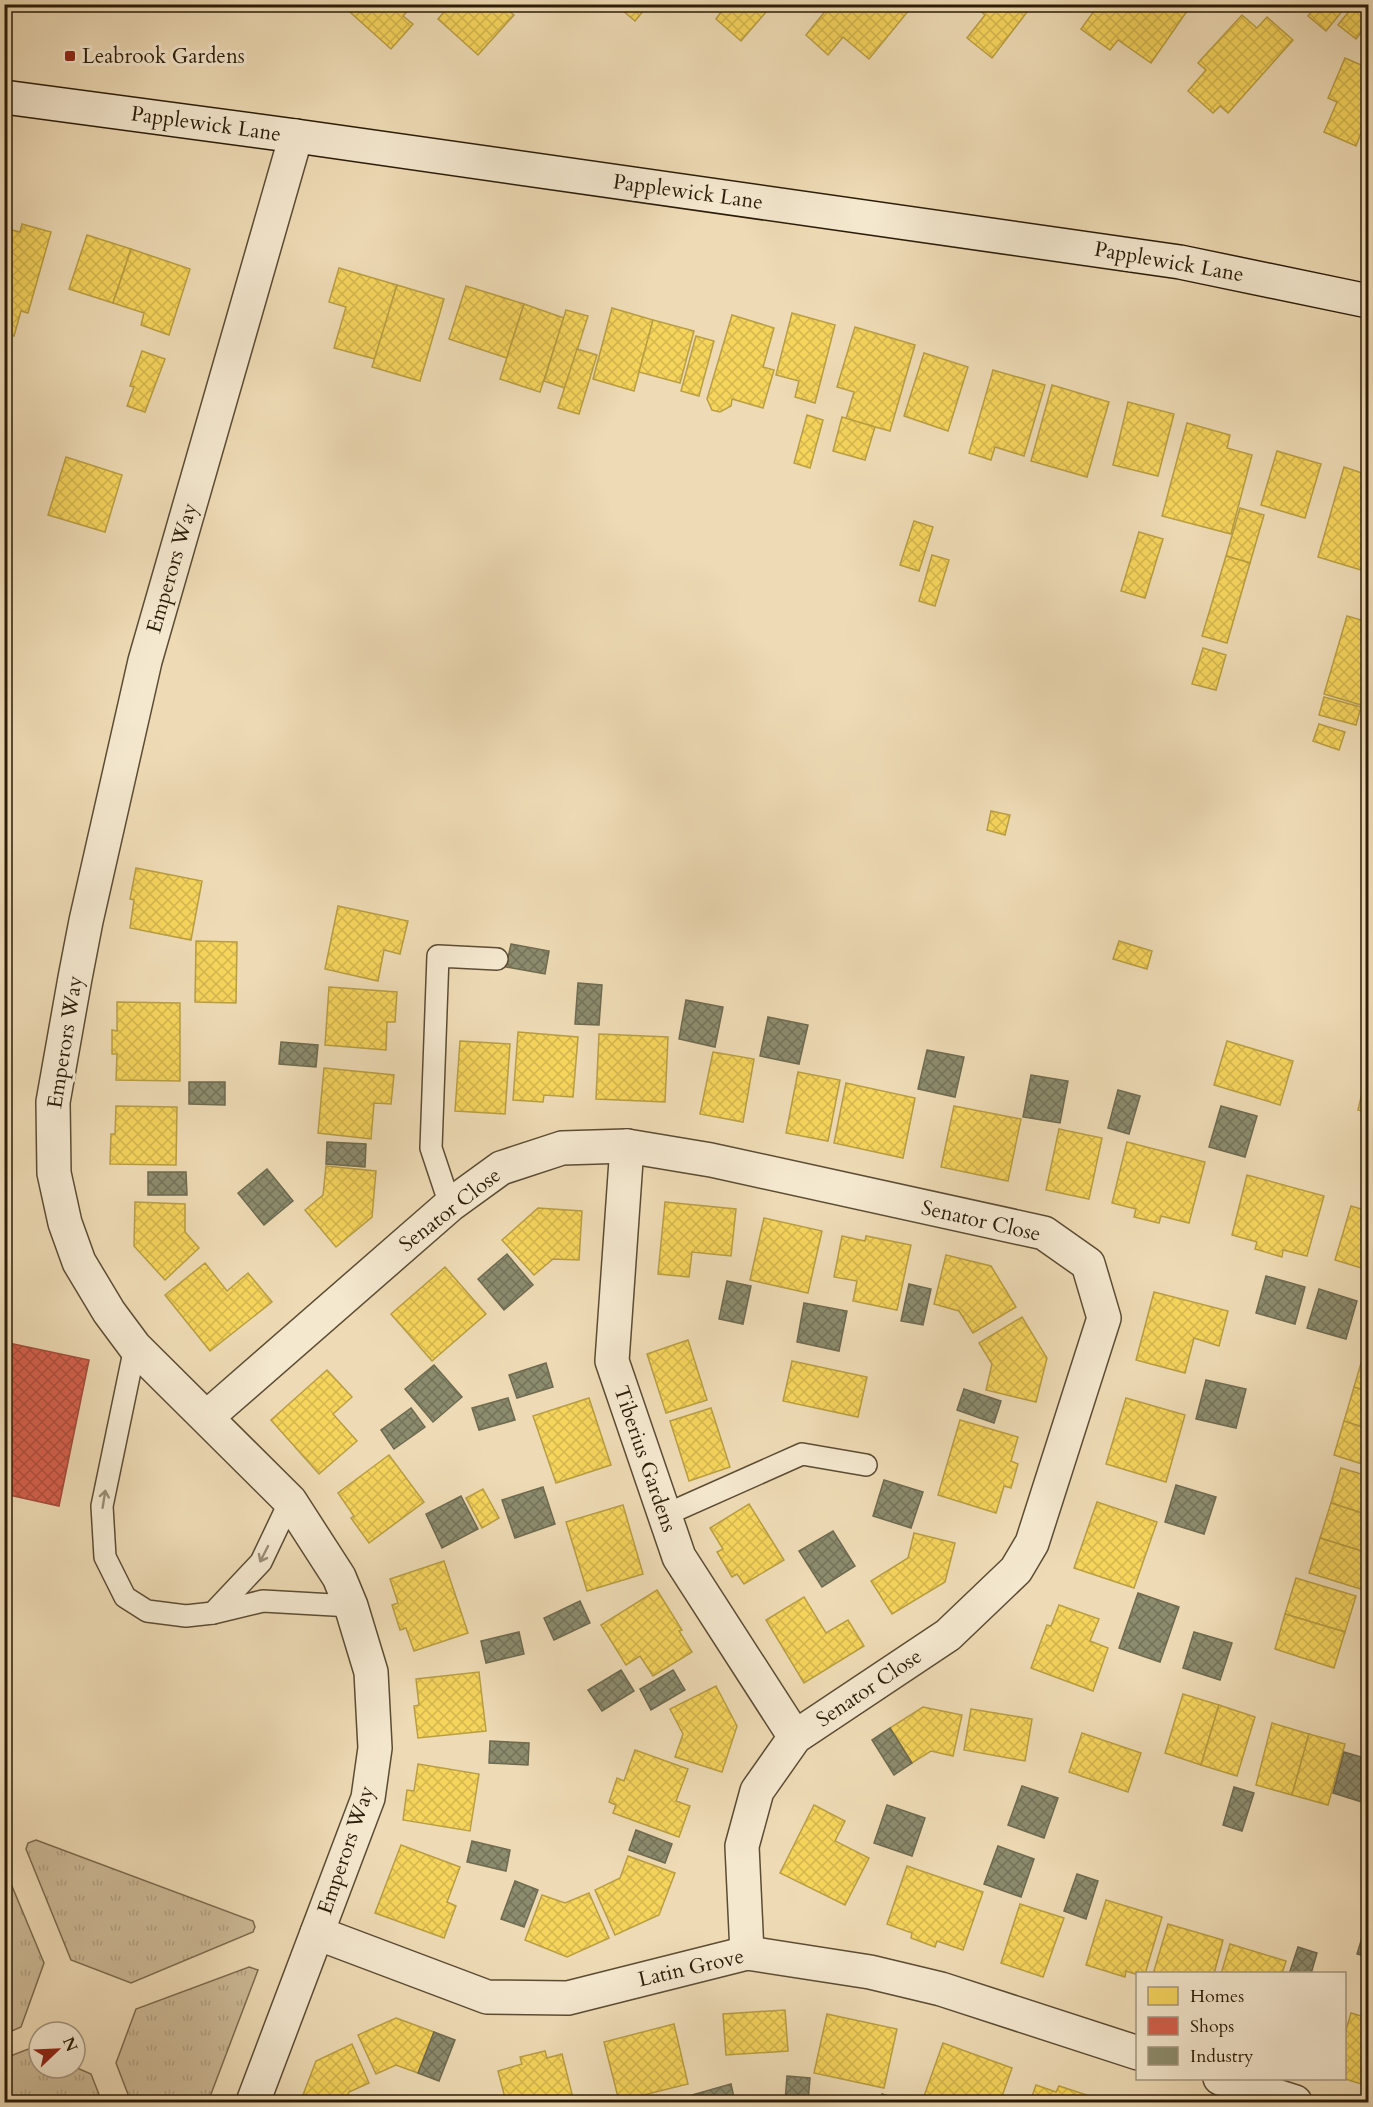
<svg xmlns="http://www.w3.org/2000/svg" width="1373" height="2107" font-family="Cardo,serif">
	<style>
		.grass { fill: url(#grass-tufts); stroke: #7c6c50; stroke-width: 1.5 }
		.homes { fill: url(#homes-cross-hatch); stroke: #b99e43; stroke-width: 1.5 }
		.shops { fill: url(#shops-cross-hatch); stroke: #a34c39; stroke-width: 1.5 }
		.industry { fill: url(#industry-cross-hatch); stroke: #6f6a50; stroke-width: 1.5 }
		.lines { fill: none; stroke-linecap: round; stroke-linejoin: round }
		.lane-casing { stroke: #5c4c34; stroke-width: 24 }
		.street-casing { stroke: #5c4c34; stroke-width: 36 }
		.secondary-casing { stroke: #2b1c09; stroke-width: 36 }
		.lane { stroke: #f4e8cf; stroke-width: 21 }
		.street { stroke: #f4e8cf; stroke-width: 33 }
		.secondary { stroke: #f4e8cf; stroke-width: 33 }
		.oneway { stroke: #9a8c76 }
		.poi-dot { fill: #8f2418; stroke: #f4e8cf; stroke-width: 2 }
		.labels { text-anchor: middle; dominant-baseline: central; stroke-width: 6; stroke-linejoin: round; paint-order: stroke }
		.poi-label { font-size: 21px; fill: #2b1c09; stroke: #f4e8cf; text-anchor: start }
		.street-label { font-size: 21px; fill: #2b1c09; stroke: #f4e8cf }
	</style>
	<defs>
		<pattern id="grass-tufts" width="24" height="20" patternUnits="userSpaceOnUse" patternTransform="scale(1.5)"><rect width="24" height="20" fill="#cdbb98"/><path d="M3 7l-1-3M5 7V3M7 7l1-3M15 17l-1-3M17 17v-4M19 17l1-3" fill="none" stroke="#b0a082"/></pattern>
		<pattern id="homes-cross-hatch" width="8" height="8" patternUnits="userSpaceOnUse" patternTransform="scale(1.5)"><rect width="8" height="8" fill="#f6d55c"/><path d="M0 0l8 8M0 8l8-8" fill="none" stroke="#d3b64f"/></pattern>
		<pattern id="shops-cross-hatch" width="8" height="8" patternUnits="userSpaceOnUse" patternTransform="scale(1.5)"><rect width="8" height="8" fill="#d6604d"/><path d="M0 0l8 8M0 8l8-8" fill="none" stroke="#ae4e3e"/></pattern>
		<pattern id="industry-cross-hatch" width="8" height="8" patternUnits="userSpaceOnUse" patternTransform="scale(1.5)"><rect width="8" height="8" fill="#8c8c6e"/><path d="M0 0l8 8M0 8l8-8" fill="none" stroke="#737259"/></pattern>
	</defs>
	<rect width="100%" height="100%" fill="#eedbb5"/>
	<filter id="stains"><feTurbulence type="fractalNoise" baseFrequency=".00333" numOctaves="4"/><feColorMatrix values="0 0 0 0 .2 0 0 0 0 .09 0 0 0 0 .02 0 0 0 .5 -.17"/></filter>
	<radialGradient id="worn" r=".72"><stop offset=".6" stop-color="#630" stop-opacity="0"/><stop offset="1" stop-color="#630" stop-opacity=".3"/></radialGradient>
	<!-- grass -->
	<g class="grass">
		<polygon points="36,1840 253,1921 255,1927 253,1932 131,1983 71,1960 26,1849 28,1843"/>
		<polygon points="4,1867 44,1963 21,2027 5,2034"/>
		<polygon points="249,1967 258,1970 208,2102 131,2102 116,2063 136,2009"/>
		<polygon points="31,2048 39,2051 39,2068 75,2067 91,2074 102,2102 5,2102 5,2058"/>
	</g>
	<!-- homes -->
	<g class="homes">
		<polygon points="341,4 414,4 403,16 413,24 391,49"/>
		<polygon points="451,4 501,4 514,15 478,55 438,19"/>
		<polygon points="615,4 649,4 635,21"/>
		<polygon points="727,4 773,4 741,41 716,19"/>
		<polygon points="831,4 914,4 869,59 843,37 828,55 806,35"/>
		<polygon points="972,4 1033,4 992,58 967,38 985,15"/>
		<polygon points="1099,4 1192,4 1151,63 1118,40 1110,50 1081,29"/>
		<polygon points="1318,4 1348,4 1326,31 1308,16"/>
		<polygon points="1355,4 1368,4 1368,23 1356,39 1338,25"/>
		<polygon points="1242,15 1257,28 1267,17 1293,40 1228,113 1220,106 1213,113 1188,91 1206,70 1198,63"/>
		<polygon points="1345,58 1368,68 1368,136 1361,133 1356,146 1324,132 1337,102 1328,98"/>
		<polygon points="22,224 51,232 28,313 21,311 14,336 4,333 4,228 20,232"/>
		<polygon points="87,235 131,249 113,303 69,289"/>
		<polygon points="131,249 190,269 169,335 141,325 144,313 113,303"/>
		<polygon points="339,268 397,285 375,359 334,348 346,307 329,302"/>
		<polygon points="397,285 444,299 420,381 372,367"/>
		<polygon points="466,286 524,304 507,358 449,339"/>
		<polygon points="524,304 564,318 540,392 500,379"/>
		<polygon points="612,308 653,320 634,391 593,379"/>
		<polygon points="566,310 588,316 565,388 544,381"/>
		<polygon points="792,313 835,325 815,403 795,397 799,381 776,375"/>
		<polygon points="732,315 774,328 763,367 774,370 763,408 732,399 731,406 720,412 712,410 707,399"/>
		<polygon points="653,320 694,331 680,383 639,372"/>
		<polygon points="855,327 915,345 890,431 846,419 854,392 837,387"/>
		<polygon points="696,336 714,341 699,396 681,391"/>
		<polygon points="577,349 597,355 579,414 558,408"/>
		<polygon points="142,351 165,359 145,412 127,406 134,387 130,386"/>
		<polygon points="924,353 968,367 948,431 904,416"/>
		<polygon points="993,370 1045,385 1024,456 995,447 991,460 969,453"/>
		<polygon points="1052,385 1109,402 1087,477 1031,461"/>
		<polygon points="1128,402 1174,414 1158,476 1113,465"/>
		<polygon points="807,415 823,420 810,468 794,463"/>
		<polygon points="842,417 875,427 865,460 833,451"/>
		<polygon points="1187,423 1230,435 1227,448 1252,455 1231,534 1162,516"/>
		<polygon points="1277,451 1321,464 1305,518 1261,505"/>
		<polygon points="66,457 122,475 105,532 48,515"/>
		<polygon points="1344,467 1368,475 1368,543 1361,570 1318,557"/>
		<polygon points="1240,508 1264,515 1250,563 1226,556"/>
		<polygon points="914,521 933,527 919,571 900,565"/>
		<polygon points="1139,532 1163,539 1145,598 1121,591"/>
		<polygon points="932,555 949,560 935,606 919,601"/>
		<polygon points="1226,556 1250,563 1227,643 1202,636"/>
		<polygon points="1347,616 1368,622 1368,680 1361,705 1324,694"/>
		<polygon points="1203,648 1226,655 1216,690 1192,684"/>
		<polygon points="1324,697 1361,707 1356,725 1319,715"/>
		<polygon points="1319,724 1345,732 1339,750 1313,741"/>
		<polygon points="991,811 1010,815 1005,835 987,830"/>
		<polygon points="136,868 202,881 191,940 130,928 134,900 130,899"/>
		<polygon points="338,906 408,921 400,954 384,950 378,981 325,969"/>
		<polygon points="196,941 237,942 236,1003 195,1002"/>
		<polygon points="1119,941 1152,951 1147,969 1113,959"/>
		<polygon points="329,987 397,992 395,1022 387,1022 386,1050 325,1045"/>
		<polygon points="117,1002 180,1003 180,1081 116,1080 117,1054 112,1054 112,1030 117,1031"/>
		<polygon points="518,1032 578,1037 573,1097 544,1095 543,1102 513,1100"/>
		<polygon points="599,1034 668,1037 665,1102 596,1099"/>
		<polygon points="460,1041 510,1044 505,1114 455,1111"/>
		<polygon points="1227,1041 1293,1061 1280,1105 1214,1085"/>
		<polygon points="713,1052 754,1059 743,1122 700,1114"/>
		<polygon points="324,1068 394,1075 391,1104 374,1103 371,1139 318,1133"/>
		<polygon points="798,1072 840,1080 828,1141 786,1133"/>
		<polygon points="1365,1080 1368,1080 1368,1113 1358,1110"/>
		<polygon points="846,1083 915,1098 903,1158 834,1143"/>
		<polygon points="116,1106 177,1107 176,1165 110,1164 111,1134 115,1134"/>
		<polygon points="954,1106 1021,1119 1008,1181 941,1167"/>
		<polygon points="1059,1129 1102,1138 1089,1199 1046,1190"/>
		<polygon points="1127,1142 1205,1162 1189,1223 1161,1216 1159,1223 1134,1217 1136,1209 1112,1203"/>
		<polygon points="326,1166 376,1171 372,1217 336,1247 305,1210 323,1195"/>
		<polygon points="1247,1175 1324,1196 1307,1256 1283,1250 1282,1257 1255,1249 1257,1242 1232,1235"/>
		<polygon points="135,1202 185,1204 185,1232 199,1248 165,1280 134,1246"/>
		<polygon points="665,1202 736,1209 731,1256 692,1252 689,1277 658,1274"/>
		<polygon points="1351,1206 1368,1211 1368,1270 1335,1260"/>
		<polygon points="538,1208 582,1211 579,1260 553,1259 534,1275 502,1240"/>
		<polygon points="764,1218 822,1231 808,1293 750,1280"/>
		<polygon points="842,1236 865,1241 866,1236 911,1245 897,1310 853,1301 857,1281 834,1277"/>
		<polygon points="946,1255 991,1266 1016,1307 973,1333 959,1311 934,1304"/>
		<polygon points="205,1263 227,1291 248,1273 272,1302 210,1351 165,1295"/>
		<polygon points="445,1267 486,1314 432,1361 391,1314"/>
		<polygon points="1154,1292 1228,1311 1219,1346 1194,1338 1185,1373 1136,1360"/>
		<polygon points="1022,1317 1047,1358 1036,1402 986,1390 992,1364 979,1343"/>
		<polygon points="688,1340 707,1400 666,1413 647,1354"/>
		<polygon points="1364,1353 1368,1355 1368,1392 1354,1387"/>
		<polygon points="792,1361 867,1377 858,1417 783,1401"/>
		<polygon points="327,1370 352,1397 333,1414 357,1441 319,1474 271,1420"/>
		<polygon points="1354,1387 1368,1392 1368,1429 1344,1421"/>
		<polygon points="589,1398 611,1465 556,1483 533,1416"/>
		<polygon points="1126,1398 1185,1415 1166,1482 1106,1464"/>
		<polygon points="711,1408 730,1467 689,1481 670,1421"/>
		<polygon points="960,1420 1018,1437 1011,1461 1018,1464 1011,1488 1004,1486 996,1513 938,1495"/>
		<polygon points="1344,1421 1368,1429 1368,1466 1334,1455"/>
		<polygon points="389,1455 424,1502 369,1543 351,1518 354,1516 338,1493"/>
		<polygon points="1341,1468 1368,1476 1368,1515 1331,1503"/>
		<polygon points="483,1489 499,1518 482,1528 466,1498"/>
		<polygon points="1097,1502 1157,1522 1134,1588 1074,1568"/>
		<polygon points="1331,1503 1368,1515 1368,1553 1320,1538"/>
		<polygon points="749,1504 784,1560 744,1584 737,1574 732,1577 717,1552 723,1549 710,1528"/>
		<polygon points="623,1505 643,1574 587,1591 566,1522"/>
		<polygon points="914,1533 955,1543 945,1582 892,1614 871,1581 908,1558"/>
		<polygon points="1320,1538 1368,1553 1367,1591 1309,1573"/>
		<polygon points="444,1561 468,1633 414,1651 406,1628 400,1630 392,1605 398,1603 390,1579"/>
		<polygon points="1296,1578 1356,1596 1345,1632 1285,1614"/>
		<polygon points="657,1590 682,1630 679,1631 692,1652 653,1676 640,1656 626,1665 601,1625"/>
		<polygon points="804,1597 826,1633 848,1620 864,1646 804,1683 766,1620"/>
		<polygon points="1059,1605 1099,1619 1090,1641 1108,1648 1093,1691 1031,1668 1047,1625 1051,1626"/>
		<polygon points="1285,1614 1345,1632 1334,1668 1275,1649"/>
		<polygon points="479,1672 486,1731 418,1738 414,1706 419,1705 416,1679"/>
		<polygon points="716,1686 737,1726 722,1772 675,1757 683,1734 670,1709"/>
		<polygon points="1183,1694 1219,1705 1201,1765 1165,1753"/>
		<polygon points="1219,1705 1255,1717 1237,1776 1201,1765"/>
		<polygon points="923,1707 962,1715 953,1756 931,1751 912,1763 890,1728"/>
		<polygon points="971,1709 1032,1719 1025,1761 964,1750"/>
		<polygon points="1272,1723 1309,1734 1292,1795 1256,1785"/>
		<polygon points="1082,1733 1141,1753 1128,1792 1069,1772"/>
		<polygon points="1309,1734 1345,1744 1328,1805 1292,1795"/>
		<polygon points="635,1750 688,1769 676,1801 690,1806 679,1837 613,1813 616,1805 609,1802 617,1778 624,1781"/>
		<polygon points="418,1764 479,1774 470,1831 403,1820 407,1790 414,1791"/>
		<polygon points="814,1805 845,1821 835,1841 869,1858 845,1905 780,1873"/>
		<polygon points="401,1845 460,1867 447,1902 456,1906 444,1938 375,1913"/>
		<polygon points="628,1856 675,1873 659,1915 615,1935 595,1890 620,1878"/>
		<polygon points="907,1866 983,1892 963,1950 937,1941 935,1947 911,1938 912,1933 887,1924"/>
		<polygon points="589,1893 609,1938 567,1957 525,1940 542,1895 565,1903"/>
		<polygon points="1106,1900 1162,1917 1145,1974 1138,1975 1126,1971 1125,1977 1086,1965"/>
		<polygon points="1020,1904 1064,1918 1043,1977 1001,1963"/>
		<polygon points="1168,1924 1223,1940 1214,1974 1153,1974"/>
		<polygon points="1230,1944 1286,1961 1282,1974 1221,1974"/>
		<polygon points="785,2010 788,2051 726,2055 723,2014"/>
		<polygon points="1351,2013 1368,2018 1368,2086 1342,2078 1344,2078 1344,2037"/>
		<polygon points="827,2014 897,2029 884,2088 814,2073"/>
		<polygon points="396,2018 434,2032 418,2073 396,2065 376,2074 358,2035"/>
		<polygon points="674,2024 688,2084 619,2101 604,2042"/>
		<polygon points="943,2043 1012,2068 1000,2102 934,2102 923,2099"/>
		<polygon points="352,2044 369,2083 349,2092 345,2102 308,2102 301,2100 316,2061"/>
		<polygon points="545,2051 547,2058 562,2054 573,2098 554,2102 506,2102 498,2071 522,2064 520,2057"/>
		<polygon points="1036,2085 1056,2092 1059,2086 1099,2099 1098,2102 1030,2102"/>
	</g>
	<!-- shops -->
	<polygon class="shops" points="4,1342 89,1360 59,1506 4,1494"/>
	<!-- industry -->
	<g class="industry">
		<polygon points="511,944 549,951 545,974 506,967"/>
		<polygon points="578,983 602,985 599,1025 575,1024"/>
		<polygon points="686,1000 723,1007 715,1047 679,1039"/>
		<polygon points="768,1017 808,1025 799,1064 760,1056"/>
		<polygon points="281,1042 318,1045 316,1067 279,1064"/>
		<polygon points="927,1050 964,1057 955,1097 918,1089"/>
		<polygon points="1031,1075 1068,1081 1060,1123 1023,1117"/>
		<polygon points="189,1082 225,1082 225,1105 189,1104"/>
		<polygon points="1118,1090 1140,1096 1129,1134 1108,1128"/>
		<polygon points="1221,1106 1257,1116 1245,1157 1209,1147"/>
		<polygon points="327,1142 366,1144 365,1167 326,1164"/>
		<polygon points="267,1169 293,1201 264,1225 238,1193"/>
		<polygon points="148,1172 186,1172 187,1195 148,1195"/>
		<polygon points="507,1254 533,1285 504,1310 478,1279"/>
		<polygon points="1266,1276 1305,1287 1295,1324 1256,1313"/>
		<polygon points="727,1281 751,1286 743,1324 719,1319"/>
		<polygon points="909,1284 931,1289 923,1325 901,1321"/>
		<polygon points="1319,1289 1357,1301 1346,1339 1307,1328"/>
		<polygon points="804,1303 847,1311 839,1351 797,1342"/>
		<polygon points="546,1363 553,1387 517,1398 509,1375"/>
		<polygon points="434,1365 462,1397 433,1422 405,1389"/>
		<polygon points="1206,1380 1246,1389 1236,1428 1196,1419"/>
		<polygon points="964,1389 1001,1401 994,1423 957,1410"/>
		<polygon points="508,1398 515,1420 479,1430 472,1408"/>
		<polygon points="411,1408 425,1427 394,1449 381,1430"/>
		<polygon points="884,1480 923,1492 911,1528 873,1516"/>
		<polygon points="1176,1485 1216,1497 1204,1534 1165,1522"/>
		<polygon points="543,1487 555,1524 515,1538 502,1500"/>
		<polygon points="461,1496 478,1529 442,1548 426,1514"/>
		<polygon points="833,1531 855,1566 822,1587 799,1551"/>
		<polygon points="1138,1593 1179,1607 1160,1662 1119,1648"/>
		<polygon points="580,1601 590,1623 554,1640 544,1618"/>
		<polygon points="519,1632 524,1654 486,1663 481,1641"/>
		<polygon points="1194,1632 1232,1643 1220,1680 1183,1668"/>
		<polygon points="621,1670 634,1691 602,1711 588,1690"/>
		<polygon points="673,1670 685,1690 651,1710 640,1689"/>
		<polygon points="890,1728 912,1763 894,1775 872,1740"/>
		<polygon points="490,1741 529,1743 528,1765 489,1763"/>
		<polygon points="1344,1752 1368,1759 1368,1804 1333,1793"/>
		<polygon points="1022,1786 1058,1798 1044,1838 1008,1825"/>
		<polygon points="1234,1787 1254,1793 1242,1831 1223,1825"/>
		<polygon points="887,1805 925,1818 912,1856 874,1843"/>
		<polygon points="636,1830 672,1844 665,1863 629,1850"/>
		<polygon points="472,1841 510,1850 506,1871 467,1862"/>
		<polygon points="998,1846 1034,1859 1021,1897 984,1884"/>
		<polygon points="1077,1874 1098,1881 1086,1919 1064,1911"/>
		<polygon points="515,1881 538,1890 524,1927 501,1919"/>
		<polygon points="1368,1918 1368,1957 1357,1954"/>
		<polygon points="1298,1947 1317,1953 1311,1974 1289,1974"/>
		<polygon points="434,2032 455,2040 439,2081 418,2073"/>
		<polygon points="787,2076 810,2078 808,2102 785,2102"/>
		<polygon points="731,2084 735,2102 694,2102 692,2095"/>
		<polygon points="882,2094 907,2102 879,2102"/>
	</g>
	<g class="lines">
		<defs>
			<g id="lane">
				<polyline points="450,1205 431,1148 438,956 497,959"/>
				<polyline points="135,1347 102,1506 105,1557 125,1597 147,1611 186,1616 213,1613 261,1562 290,1501"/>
				<polyline points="665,1515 802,1454 866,1465"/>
				<polyline points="213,1613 263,1601 351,1606"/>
			</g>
			<g id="street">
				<polyline points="627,1146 612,1361 679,1557 795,1737"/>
				<polyline points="207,1417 450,1205 501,1168 562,1148 627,1146 711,1160 1044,1233 1088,1264 1104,1318 1032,1543 1016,1570 948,1635 795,1737 757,1791 742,1846 747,1953"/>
				<polyline points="317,1933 487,1997 568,1998 747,1953 870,1972 941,1989 1138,2053"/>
				<polyline points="1220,2078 1295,2102"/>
				<polyline points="253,2102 368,1798 375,1748 371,1672 351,1606 339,1577 290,1501 135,1347 109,1312 79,1262 65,1223 54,1173 53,1102 75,978 86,921 145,661 296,136"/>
			</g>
			<polyline id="secondary" points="4,97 296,136 1180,262 1368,301"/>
		</defs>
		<!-- lane casing -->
		<use href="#lane" class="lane-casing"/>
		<!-- street casing -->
		<use href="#street" class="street-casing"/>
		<!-- secondary casing -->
		<use href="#secondary" class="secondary-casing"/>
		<!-- lane -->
		<use href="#lane" class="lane"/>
		<!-- street -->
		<use href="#street" class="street"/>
		<!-- secondary -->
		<use href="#secondary" class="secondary"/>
	</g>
	<!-- one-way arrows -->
	<defs><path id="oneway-shaft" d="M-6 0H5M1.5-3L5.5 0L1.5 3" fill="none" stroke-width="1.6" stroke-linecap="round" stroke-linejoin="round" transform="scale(1.5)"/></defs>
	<g class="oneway">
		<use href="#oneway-shaft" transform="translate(104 1499) rotate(-81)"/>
		<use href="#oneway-shaft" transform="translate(264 1554) rotate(117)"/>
	</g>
	<!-- markers -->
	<rect class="poi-dot" x="64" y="50" width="12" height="12" rx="3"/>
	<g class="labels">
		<!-- poi labels -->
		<g class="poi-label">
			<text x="82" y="56">Leabrook Gardens</text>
		</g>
		<!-- street labels -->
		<g class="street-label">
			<text transform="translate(206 124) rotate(8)">Papplewick Lane</text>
			<text transform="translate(688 192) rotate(8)">Papplewick Lane</text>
			<text transform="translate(1169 262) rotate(10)">Papplewick Lane</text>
			<text transform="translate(172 568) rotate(-74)">Emperors Way</text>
			<text transform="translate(65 1042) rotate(-81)">Emperors Way</text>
			<text transform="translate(450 1210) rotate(-38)">Senator Close</text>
			<text transform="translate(981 1221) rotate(13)">Senator Close</text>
			<text transform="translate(645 1459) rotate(71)">Tiberius Gardens</text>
			<text transform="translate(869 1688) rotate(-34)">Senator Close</text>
			<text transform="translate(346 1850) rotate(-71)">Emperors Way</text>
			<text transform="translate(691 1968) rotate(-13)">Latin Grove</text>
		</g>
	</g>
	<!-- margin -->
	<rect width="1373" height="2107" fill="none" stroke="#eedbb5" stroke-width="24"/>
	<rect x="6" y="6" width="1361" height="2095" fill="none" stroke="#2b1c09" stroke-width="3"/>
	<rect x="12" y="12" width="1349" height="2083" fill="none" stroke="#2b1c09" stroke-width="1.5"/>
	<!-- legend -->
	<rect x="1136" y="1972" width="210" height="108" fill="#f4e8cf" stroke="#a49680" stroke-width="1.5"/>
	<rect x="1148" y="1987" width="30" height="18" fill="#f6d55c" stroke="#a49680" stroke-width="1.5"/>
	<text x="1190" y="2002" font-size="18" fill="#2b1c09">Homes</text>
	<rect x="1148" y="2017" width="30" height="18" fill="#d6604d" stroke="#a49680" stroke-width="1.5"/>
	<text x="1190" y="2032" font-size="18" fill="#2b1c09">Shops</text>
	<rect x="1148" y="2047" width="30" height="18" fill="#8c8c6e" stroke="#a49680" stroke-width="1.5"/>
	<text x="1190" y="2062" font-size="18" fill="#2b1c09">Industry</text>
	<!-- north arrow -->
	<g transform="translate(57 2050) rotate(67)"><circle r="28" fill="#f4e8cf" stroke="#a49680" stroke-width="1.5"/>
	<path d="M0-4.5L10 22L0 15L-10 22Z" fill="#8f2418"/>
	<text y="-9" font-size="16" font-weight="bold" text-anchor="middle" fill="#2b1c09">N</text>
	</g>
	<rect width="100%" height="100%" filter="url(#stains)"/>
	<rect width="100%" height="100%" fill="url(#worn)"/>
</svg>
